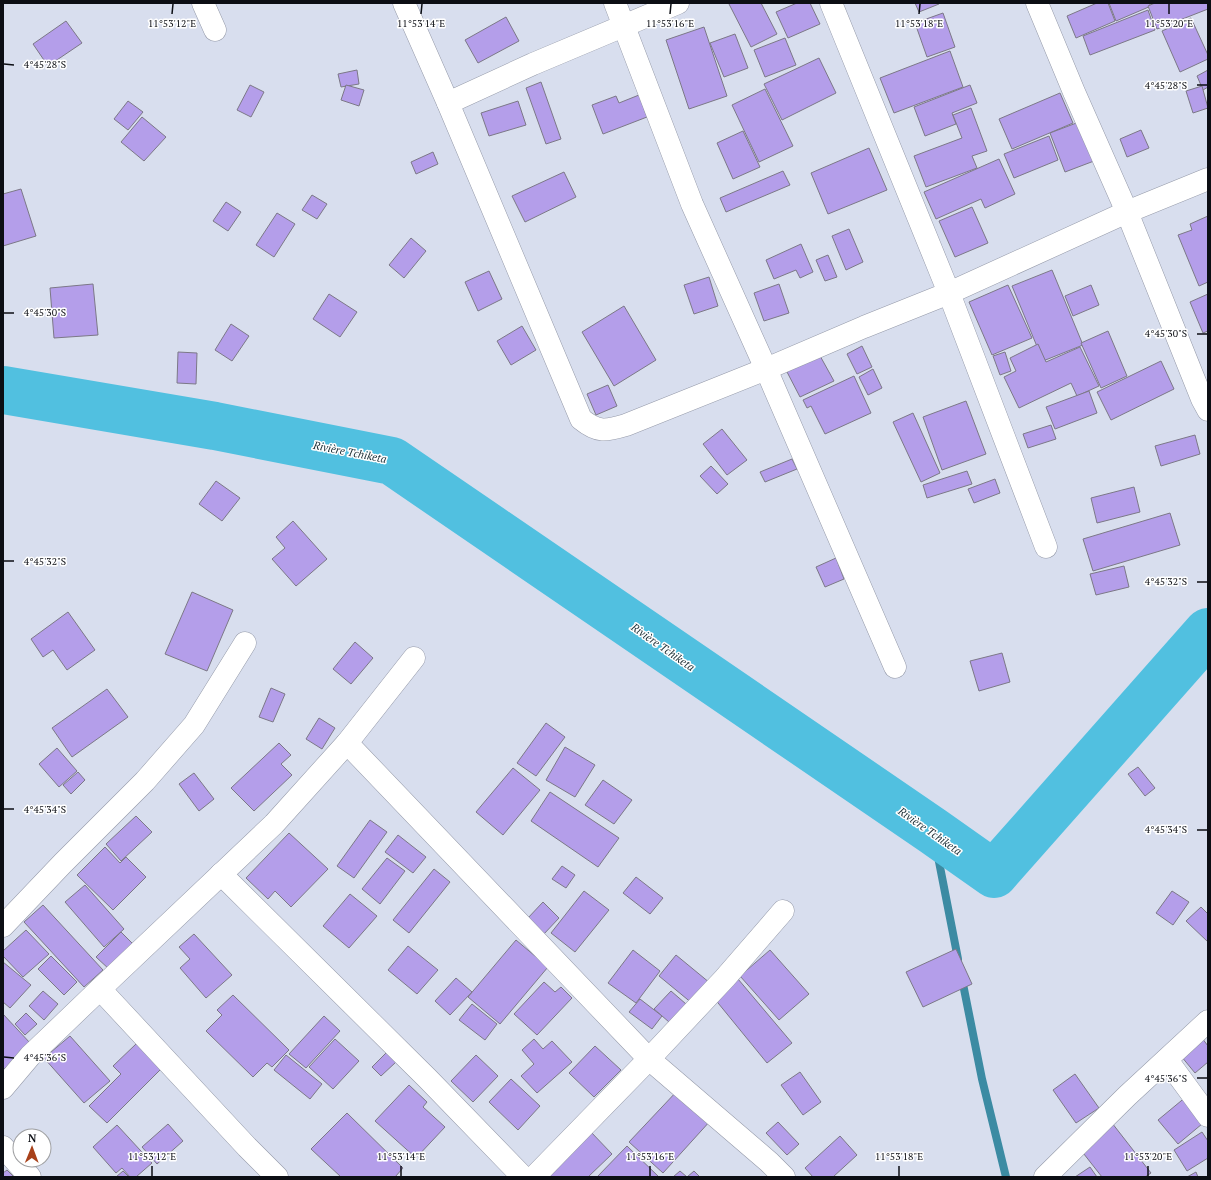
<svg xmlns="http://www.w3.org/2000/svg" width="1211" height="1180" font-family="'PT Serif',serif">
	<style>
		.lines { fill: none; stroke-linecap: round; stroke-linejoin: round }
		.stream { stroke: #3c8ba3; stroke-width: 8 }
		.river { stroke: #51c0e0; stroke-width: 48 }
		.building { fill: #b49eea; stroke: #7c7887 }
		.minor-casing { stroke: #959aa9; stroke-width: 23 }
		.minor { stroke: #fff; stroke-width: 22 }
		.ticks { fill: none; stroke: #0c0e14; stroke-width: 1.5 }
		.labels { text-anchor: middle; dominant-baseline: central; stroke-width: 3; stroke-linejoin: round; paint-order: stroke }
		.water-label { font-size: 11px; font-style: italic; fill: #1b2e35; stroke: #fff }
		.ticks-label { font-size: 10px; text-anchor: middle; fill: #0c0e14; stroke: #fff; stroke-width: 3; stroke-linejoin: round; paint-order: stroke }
	</style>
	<rect width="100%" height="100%" fill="#d8deee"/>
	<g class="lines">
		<!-- stream -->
		<g class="stream">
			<polyline points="933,831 958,959"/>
			<polyline points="962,979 982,1079 1006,1177"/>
		</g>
		<!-- river -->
		<polyline class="river" points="3,390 215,426 392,461 933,831 994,874 1208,632"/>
	</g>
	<!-- building -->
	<g class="building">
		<polygon points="730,3 761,3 777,34 751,47 729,4"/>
		<polygon points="797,3 810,3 820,24 788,38 776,12"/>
		<polygon points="915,3 938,3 939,4 919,12"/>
		<polygon points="1097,3 1108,3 1115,21 1076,38 1067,16"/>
		<polygon points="1109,3 1149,3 1151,6 1116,21"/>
		<polygon points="1155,3 1208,3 1208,9 1157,29 1148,6"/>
		<polygon points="1148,10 1155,30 1090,55 1083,36"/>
		<polygon points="943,13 955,47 927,57 915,23"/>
		<polygon points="506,17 519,41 478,63 465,40"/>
		<polygon points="1191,18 1208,55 1208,59 1180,72 1162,31"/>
		<polygon points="66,21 82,43 48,66 33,44"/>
		<polygon points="704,27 727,96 689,109 666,40"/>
		<polygon points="735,34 748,68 724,77 710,43"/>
		<polygon points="785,38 796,65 765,77 754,50"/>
		<polygon points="950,51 963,87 894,113 880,78"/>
		<polygon points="819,58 836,93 782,120 764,84"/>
		<polygon points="357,70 359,84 341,87 338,74"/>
		<polygon points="1208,70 1208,87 1203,90 1197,76"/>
		<polygon points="541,82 561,139 546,144 526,88"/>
		<polygon points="250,85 264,92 251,117 237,110"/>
		<polygon points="346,85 364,90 359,106 341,100"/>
		<polygon points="970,85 977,103 952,113 956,124 925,136 914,107"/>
		<polygon points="1202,86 1208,108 1193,113 1186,91"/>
		<polygon points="765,89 793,146 759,162 732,105"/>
		<polygon points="1060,93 1073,123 1012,149 999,119"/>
		<polygon points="639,95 647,117 603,134 592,105 616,96 619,103"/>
		<polygon points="128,101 143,112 128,130 114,119"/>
		<polygon points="518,101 526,125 489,136 481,113"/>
		<polygon points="971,108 987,151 972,156 977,168 926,187 914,156 962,138 953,115"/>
		<polygon points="142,117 166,137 144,161 121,142"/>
		<polygon points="1079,122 1094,161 1065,172 1050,133"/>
		<polygon points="1141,130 1149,148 1127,157 1120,139"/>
		<polygon points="743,131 760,167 733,179 717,143"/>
		<polygon points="1049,136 1058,160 1014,178 1004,154"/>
		<polygon points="869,148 887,190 828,214 811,173"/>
		<polygon points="433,152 438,164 416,174 411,162"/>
		<polygon points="999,159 1015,194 985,208 981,199 936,219 924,192"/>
		<polygon points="783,171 790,185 726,212 720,198"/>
		<polygon points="564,172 576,197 525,222 512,196"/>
		<polygon points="21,189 36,236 3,246 3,194"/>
		<polygon points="312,195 327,204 317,219 302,210"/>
		<polygon points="226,202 241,212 228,231 213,221"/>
		<polygon points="972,207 988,243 955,257 939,221"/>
		<polygon points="277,213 295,224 274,257 256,245"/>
		<polygon points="1208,216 1208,282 1199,286 1178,235 1192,230 1190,224"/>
		<polygon points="849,229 863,262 846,270 832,236"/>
		<polygon points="411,238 426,251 404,278 389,265"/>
		<polygon points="801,244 813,272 800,278 796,270 774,279 766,260"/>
		<polygon points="828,255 837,277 825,281 816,260"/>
		<polygon points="1052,270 1083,345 1043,361 1012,286"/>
		<polygon points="489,271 502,299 478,311 465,282"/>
		<polygon points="709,277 718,306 694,314 684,285"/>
		<polygon points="93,284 98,335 54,338 50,288"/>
		<polygon points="779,284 789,313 764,321 754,293"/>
		<polygon points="1008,285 1032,338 992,355 969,302"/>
		<polygon points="1091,285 1099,305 1073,316 1065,296"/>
		<polygon points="329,294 357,312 340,337 313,319"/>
		<polygon points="1208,294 1208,331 1203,333 1190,302"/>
		<polygon points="624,306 656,360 614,386 582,332"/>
		<polygon points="231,324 249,336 232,361 215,350"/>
		<polygon points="522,326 536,350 511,365 497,341"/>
		<polygon points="1108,331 1127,376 1101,388 1081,343"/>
		<polygon points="1038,344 1046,362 1080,347 1099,386 1077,396 1071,383 1019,408 1004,377 1016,371 1010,358"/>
		<polygon points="862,346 872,367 857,374 847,354"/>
		<polygon points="178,352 197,353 196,384 177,383"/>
		<polygon points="1005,352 1011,371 1000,375 993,356"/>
		<polygon points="819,354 834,381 800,397 786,370"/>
		<polygon points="1161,361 1174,389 1111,420 1097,392"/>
		<polygon points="873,369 882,388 868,395 859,377"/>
		<polygon points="854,376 871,413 825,434 811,406 807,408 803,400"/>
		<polygon points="608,385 617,406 596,415 587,394"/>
		<polygon points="1089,391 1097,413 1055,429 1046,407"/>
		<polygon points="966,401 986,454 942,470 923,417"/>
		<polygon points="913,413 940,473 921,482 893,422"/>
		<polygon points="1051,425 1056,439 1028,448 1023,434"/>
		<polygon points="722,429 747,460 727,475 703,444"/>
		<polygon points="1195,435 1200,454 1161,466 1155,446"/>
		<polygon points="792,459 797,469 765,482 760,472"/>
		<polygon points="711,466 728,484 717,494 700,476"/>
		<polygon points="967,471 972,484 927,498 923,485"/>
		<polygon points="995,479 1000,493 974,503 968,489"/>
		<polygon points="216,481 240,498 222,521 199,504"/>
		<polygon points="1134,487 1140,512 1097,523 1091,498"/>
		<polygon points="1170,513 1180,545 1093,571 1083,539"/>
		<polygon points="293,521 327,559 296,586 272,559 285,548 276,537"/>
		<polygon points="836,558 844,579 825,587 816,567"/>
		<polygon points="1124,566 1129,587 1096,595 1090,574"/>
		<polygon points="192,592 233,610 207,671 165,654"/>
		<polygon points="68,612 95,650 67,670 53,650 43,657 31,639"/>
		<polygon points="355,642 373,658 351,684 333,669"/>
		<polygon points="1002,653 1010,682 979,691 970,661"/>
		<polygon points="271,688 285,694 273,722 259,717"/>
		<polygon points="107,689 128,717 72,757 52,728"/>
		<polygon points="319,718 335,728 322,749 306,739"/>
		<polygon points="546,723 565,737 536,776 517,763"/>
		<polygon points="279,743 291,755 281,764 292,775 254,811 231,788"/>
		<polygon points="565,747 595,765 575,797 546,780"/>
		<polygon points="57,748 77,771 59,787 39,764"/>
		<polygon points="1138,767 1155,788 1145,796 1128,774"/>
		<polygon points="513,768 540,790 503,835 476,812"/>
		<polygon points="78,772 85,780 71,794 63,785"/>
		<polygon points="194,773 214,799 199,811 179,784"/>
		<polygon points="603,780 632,800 614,824 585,805"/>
		<polygon points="550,792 619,838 598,867 531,821"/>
		<polygon points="136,816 152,832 121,861 106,844"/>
		<polygon points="370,820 387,832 354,878 337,866"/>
		<polygon points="289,833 328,869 291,907 275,891 268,899 246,878"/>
		<polygon points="398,835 426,857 413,873 385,852"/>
		<polygon points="105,847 120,863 126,857 146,877 113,910 77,875"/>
		<polygon points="387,858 405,871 380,904 362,889"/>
		<polygon points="562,866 575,875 566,888 552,879"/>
		<polygon points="434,869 450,882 409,933 393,920"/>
		<polygon points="636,877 663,898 650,914 623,893"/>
		<polygon points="85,885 124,929 104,947 65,902"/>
		<polygon points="584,891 609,910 575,952 551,933"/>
		<polygon points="1172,891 1189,902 1173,925 1156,913"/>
		<polygon points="350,894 377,916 349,948 323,926"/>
		<polygon points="543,902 559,918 543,935 527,919"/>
		<polygon points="43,905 103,970 84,987 24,922"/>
		<polygon points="1201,907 1208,914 1208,942 1186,921"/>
		<polygon points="26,930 49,954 23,977 3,956 3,951"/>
		<polygon points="121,932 134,945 110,970 96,957"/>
		<polygon points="194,934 232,975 206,998 180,968 190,959 179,947"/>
		<polygon points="516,940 548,967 500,1024 468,997"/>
		<polygon points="408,946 438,970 417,994 388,970"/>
		<polygon points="956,949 972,984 923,1007 906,972"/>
		<polygon points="633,950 660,971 636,1003 608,983"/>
		<polygon points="770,950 809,994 779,1020 740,976"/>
		<polygon points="676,955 710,983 693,1004 659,976"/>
		<polygon points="51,956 77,982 64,995 38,969"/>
		<polygon points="3,962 31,985 10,1008 3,1002"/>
		<polygon points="456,978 472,992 450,1015 435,1001"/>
		<polygon points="738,979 792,1043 767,1063 714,998"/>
		<polygon points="544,982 555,992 561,987 572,998 537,1035 514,1014"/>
		<polygon points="43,991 58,1004 44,1020 29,1006"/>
		<polygon points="671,991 686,1004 669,1022 654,1009"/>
		<polygon points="233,995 289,1050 272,1067 267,1063 253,1077 206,1031 222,1015 217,1010"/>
		<polygon points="640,999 662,1016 652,1029 629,1012"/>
		<polygon points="472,1004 497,1024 485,1040 459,1020"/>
		<polygon points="26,1013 37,1024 25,1035 15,1024"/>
		<polygon points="3,1014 31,1044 4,1069 3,1067"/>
		<polygon points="324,1016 340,1031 306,1068 289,1054"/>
		<polygon points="70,1036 110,1081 84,1103 44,1058"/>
		<polygon points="1202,1038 1208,1046 1208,1062 1195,1073 1181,1056"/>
		<polygon points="335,1039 359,1061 333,1089 309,1067"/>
		<polygon points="534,1039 543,1049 552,1041 572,1062 537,1093 521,1076 534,1064 522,1050"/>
		<polygon points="136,1044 161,1069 107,1123 89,1106 121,1074 113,1066"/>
		<polygon points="595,1046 621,1070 594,1097 569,1073"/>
		<polygon points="387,1052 396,1062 381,1076 372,1067"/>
		<polygon points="286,1055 322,1084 310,1099 274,1070"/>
		<polygon points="476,1055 498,1076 473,1102 451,1081"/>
		<polygon points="800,1072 821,1102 803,1115 781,1085"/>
		<polygon points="1075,1074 1099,1108 1076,1123 1053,1090"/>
		<polygon points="511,1079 540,1106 518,1130 489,1102"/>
		<polygon points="409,1085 427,1102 423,1107 445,1127 416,1158 375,1121"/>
		<polygon points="678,1090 711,1120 663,1173 629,1142"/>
		<polygon points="1187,1096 1208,1119 1178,1144 1158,1120"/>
		<polygon points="347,1113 403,1168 395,1177 341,1177 311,1149"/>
		<polygon points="778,1122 799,1144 787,1155 766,1133"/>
		<polygon points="1112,1123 1151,1173 1145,1177 1102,1177 1080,1149"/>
		<polygon points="168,1124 183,1141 157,1164 142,1147"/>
		<polygon points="117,1125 152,1163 136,1177 130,1177 122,1168 116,1173 93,1147"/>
		<polygon points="590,1131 612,1154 588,1177 549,1177"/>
		<polygon points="1202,1132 1208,1141 1208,1158 1187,1171 1174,1150"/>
		<polygon points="840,1136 857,1155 833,1177 813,1177 805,1168"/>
		<polygon points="627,1146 659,1177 597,1177"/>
		<polygon points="1090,1167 1097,1177 1075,1177"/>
		<polygon points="7,1170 14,1177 3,1177 3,1173"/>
		<polygon points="123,1171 129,1177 116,1177"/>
		<polygon points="680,1171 687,1177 673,1177"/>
		<polygon points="694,1171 700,1177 687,1177"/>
		<polygon points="1196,1172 1198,1177 1187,1177"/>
	</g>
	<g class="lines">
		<defs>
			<g id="minor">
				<polyline points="203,3 215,30"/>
				<path d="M404,3L448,103L581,419C598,433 606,431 626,425L766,369L864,327L949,293L1127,212L1208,179"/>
				<polyline points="615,3 692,204 766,369 895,667"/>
				<polyline points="831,3 949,293 1046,547"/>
				<polyline points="1037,3 1074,92 1127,212 1202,399 1208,410"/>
				<polyline points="448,103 533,64 678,3"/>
				<polyline points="347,743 649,1059 769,1162 784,1177"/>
				<polyline points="221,874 428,1079 523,1177"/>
				<polyline points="3,926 63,863 145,781 194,725 245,643"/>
				<polyline points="100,989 247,1147 277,1177"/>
				<polyline points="1167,1060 1208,1116"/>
				<polyline points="3,1088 30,1056 100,989 274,824 347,743 414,658"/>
				<polyline points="3,1147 30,1177"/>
				<polyline points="534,1177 649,1059 725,978 783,911"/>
				<polyline points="1045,1177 1127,1096 1208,1021"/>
			</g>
		</defs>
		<!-- minor casing -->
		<use href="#minor" class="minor-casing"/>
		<!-- minor -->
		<use href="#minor" class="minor"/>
	</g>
	<!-- ticks -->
	<path class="ticks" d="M172,14L173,4M421,14L422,4M670,14L671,4M919,14L920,4M1169,14V4M4,64L14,65M1197,85H1207M4,313H14M1197,334H1207M4,561H14M1197,582H1207M4,809H14M1197,830H1207M4,1057L14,1058M1197,1078H1207M152,1176V1166M401,1176V1166M650,1176V1166M899,1176V1166M1148,1176V1166"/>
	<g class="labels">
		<!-- water labels -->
		<g class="water-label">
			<text transform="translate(350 452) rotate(11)">Rivière Tchiketa</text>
			<text transform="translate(663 647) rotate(35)">Rivière Tchiketa</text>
			<text transform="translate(930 831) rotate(35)">Rivière Tchiketa</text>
		</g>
	</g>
	<g class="ticks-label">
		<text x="172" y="27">11°53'12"E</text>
		<text x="421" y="27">11°53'14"E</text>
		<text x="670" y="27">11°53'16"E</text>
		<text x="919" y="27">11°53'18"E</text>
		<text x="1169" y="27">11°53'20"E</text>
		<text x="45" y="68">4°45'28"S</text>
		<text x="1166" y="89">4°45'28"S</text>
		<text x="45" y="316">4°45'30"S</text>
		<text x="1166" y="337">4°45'30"S</text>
		<text x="45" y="565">4°45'32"S</text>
		<text x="1166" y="585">4°45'32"S</text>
		<text x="45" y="813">4°45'34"S</text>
		<text x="1166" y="833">4°45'34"S</text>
		<text x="45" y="1061">4°45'36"S</text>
		<text x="1166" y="1082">4°45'36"S</text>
		<text x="152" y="1160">11°53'12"E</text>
		<text x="401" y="1160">11°53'14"E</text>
		<text x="650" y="1160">11°53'16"E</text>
		<text x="899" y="1160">11°53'18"E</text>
		<text x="1148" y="1160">11°53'20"E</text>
	</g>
	<!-- border -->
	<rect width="1211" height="1180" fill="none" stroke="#0c0e14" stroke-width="8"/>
	<!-- north arrow -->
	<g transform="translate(32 1148) rotate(1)"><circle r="19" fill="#ffffff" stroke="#9e9fa1"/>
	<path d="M0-3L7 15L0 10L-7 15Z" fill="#a8411a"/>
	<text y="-6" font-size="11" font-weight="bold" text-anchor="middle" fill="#0c0e14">N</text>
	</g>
</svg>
